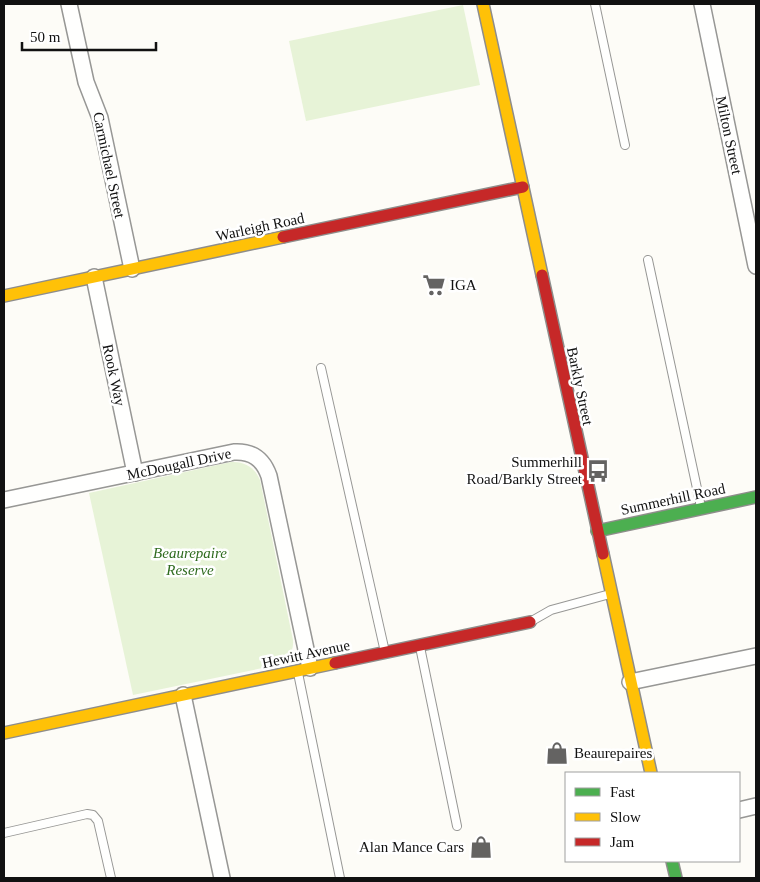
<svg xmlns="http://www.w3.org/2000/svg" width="760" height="882" font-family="'Times New Roman',serif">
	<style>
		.green { fill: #e7f3d7 }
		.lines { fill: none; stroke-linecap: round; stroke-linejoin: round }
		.lane-casing { stroke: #979795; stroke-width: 10 }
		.street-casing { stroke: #979795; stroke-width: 18 }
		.fast-casing { stroke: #8e8d8b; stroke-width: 14 }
		.slow-casing { stroke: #8e8d8b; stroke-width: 14 }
		.jam-casing { stroke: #8e8d8b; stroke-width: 14 }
		.lane { stroke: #fffffe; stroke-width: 8 }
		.street { stroke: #fffffe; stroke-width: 15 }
		.fast { stroke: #4caf50; stroke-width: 11 }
		.slow { stroke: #ffc107; stroke-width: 11 }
		.jam { stroke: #c62828; stroke-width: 11 }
		.labels { text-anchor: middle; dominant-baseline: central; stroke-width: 5; stroke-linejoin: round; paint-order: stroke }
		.street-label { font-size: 15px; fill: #111; stroke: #fff }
		.poi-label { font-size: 15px; fill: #111; stroke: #fff; text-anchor: start }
		.park-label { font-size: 15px; font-style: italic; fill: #2f6b1f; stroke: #fff }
	</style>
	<rect width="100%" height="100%" fill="#fdfcf7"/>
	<!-- green -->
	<g class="green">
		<polygon points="463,5 480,85 306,121 289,41"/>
		<path d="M231,462C245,461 255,468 260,480L293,640C294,652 288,660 277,665L133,695L89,493Z"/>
	</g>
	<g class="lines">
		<defs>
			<g id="lane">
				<polyline points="595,4 625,145"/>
				<polyline points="648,260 701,507"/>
				<polyline points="321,368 385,652"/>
				<polyline points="530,622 551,610 610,594"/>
				<polyline points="420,647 457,826"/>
				<polyline points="298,673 340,878"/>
				<polyline points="4,833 87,814 93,815 98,821 111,878"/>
			</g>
			<g id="street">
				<polyline points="69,4 86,82 100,118 132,269"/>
				<polyline points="702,4 756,266"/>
				<polyline points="94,277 135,473"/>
				<path d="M4,500L234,452C252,451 263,459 269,476L310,668"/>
				<polyline points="630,682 756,656"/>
				<polyline points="183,695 222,878"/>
				<polyline points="739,810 756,806"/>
			</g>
			<g id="fast">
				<polyline points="597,531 756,497"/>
				<polyline points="672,861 676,878"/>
			</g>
			<g id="slow">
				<polyline points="483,4 542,275"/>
				<polyline points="4,296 283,237"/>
				<polyline points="603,554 651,773"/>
				<polyline points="4,733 335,663"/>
			</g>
			<g id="jam">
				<polyline points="283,237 523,187"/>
				<polyline points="542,275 603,554"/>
				<polyline points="335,663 530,622"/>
			</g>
		</defs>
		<!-- lane casing -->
		<use href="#lane" class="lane-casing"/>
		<!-- street casing -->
		<use href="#street" class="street-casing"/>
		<!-- fast casing -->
		<use href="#fast" class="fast-casing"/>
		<!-- slow casing -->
		<use href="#slow" class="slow-casing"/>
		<!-- jam casing -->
		<use href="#jam" class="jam-casing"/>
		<!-- lane -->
		<use href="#lane" class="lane"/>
		<!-- street -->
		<use href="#street" class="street"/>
		<!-- fast -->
		<use href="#fast" class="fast"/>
		<!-- slow -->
		<use href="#slow" class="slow"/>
		<!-- jam -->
		<use href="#jam" class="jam"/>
	</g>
	<!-- icons -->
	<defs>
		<symbol id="supermarket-bare" viewBox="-9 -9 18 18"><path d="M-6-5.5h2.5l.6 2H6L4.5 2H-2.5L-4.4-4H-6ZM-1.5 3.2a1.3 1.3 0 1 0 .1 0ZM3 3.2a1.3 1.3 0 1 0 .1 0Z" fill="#646362" stroke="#fff" stroke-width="2.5" paint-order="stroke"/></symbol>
		<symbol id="bus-bare" viewBox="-9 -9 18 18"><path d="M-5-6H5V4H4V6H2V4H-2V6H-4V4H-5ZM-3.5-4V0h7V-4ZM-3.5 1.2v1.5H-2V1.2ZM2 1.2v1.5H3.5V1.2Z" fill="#646362" stroke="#fff" stroke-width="2.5" paint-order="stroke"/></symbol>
		<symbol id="shop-bare" viewBox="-9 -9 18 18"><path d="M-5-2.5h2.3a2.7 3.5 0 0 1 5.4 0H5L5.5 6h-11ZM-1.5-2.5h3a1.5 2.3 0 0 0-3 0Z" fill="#646362" stroke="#fff" stroke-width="2.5" paint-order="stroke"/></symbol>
	</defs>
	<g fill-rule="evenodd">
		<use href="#supermarket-bare" x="418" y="269" width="32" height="32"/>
		<use href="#bus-bare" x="582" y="455" width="32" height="32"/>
		<use href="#shop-bare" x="541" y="737" width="32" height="32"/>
		<use href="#shop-bare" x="465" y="831" width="32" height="32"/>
	</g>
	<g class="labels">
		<!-- street labels -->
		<g class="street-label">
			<text transform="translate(729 135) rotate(78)">Milton Street</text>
			<text transform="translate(109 165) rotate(78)">Carmichael Street</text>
			<text transform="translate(260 227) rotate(-12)">Warleigh Road</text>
			<text transform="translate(114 375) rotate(78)">Rook Way</text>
			<text transform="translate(580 386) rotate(78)">Barkly Street</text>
			<text transform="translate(179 464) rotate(-12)">McDougall Drive</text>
			<text transform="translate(673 499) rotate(-12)">Summerhill Road</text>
			<text transform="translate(306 654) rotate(-12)">Hewitt Avenue</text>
		</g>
		<!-- poi labels -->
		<g class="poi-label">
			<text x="450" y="285">IGA</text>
			<text x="582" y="462" text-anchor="end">Summerhill<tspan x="582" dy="17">Road/Barkly Street</tspan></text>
			<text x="574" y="753">Beaurepaires</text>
			<text x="464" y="847" text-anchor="end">Alan Mance Cars</text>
		</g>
		<!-- park labels -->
		<g class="park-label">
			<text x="190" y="553">Beaurepaire<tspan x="190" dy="17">Reserve</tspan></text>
		</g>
	</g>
	<!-- border -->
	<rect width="760" height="882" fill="none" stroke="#111111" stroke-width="10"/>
	<!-- legend -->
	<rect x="565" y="772" width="175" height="90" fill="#ffffff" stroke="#a0a0a0"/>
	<rect x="575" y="788" width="25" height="8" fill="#4caf50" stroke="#a0a0a0"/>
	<text x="610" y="797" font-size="15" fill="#111111">Fast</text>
	<rect x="575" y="813" width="25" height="8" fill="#ffc107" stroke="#a0a0a0"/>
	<text x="610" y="822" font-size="15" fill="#111111">Slow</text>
	<rect x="575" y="838" width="25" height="8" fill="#c62828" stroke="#a0a0a0"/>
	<text x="610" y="847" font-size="15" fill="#111111">Jam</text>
	<!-- scale -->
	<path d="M22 42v8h134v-8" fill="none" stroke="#111111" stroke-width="2.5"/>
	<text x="30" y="42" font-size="15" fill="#111111" stroke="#ffffff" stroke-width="4" paint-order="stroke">50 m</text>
</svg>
